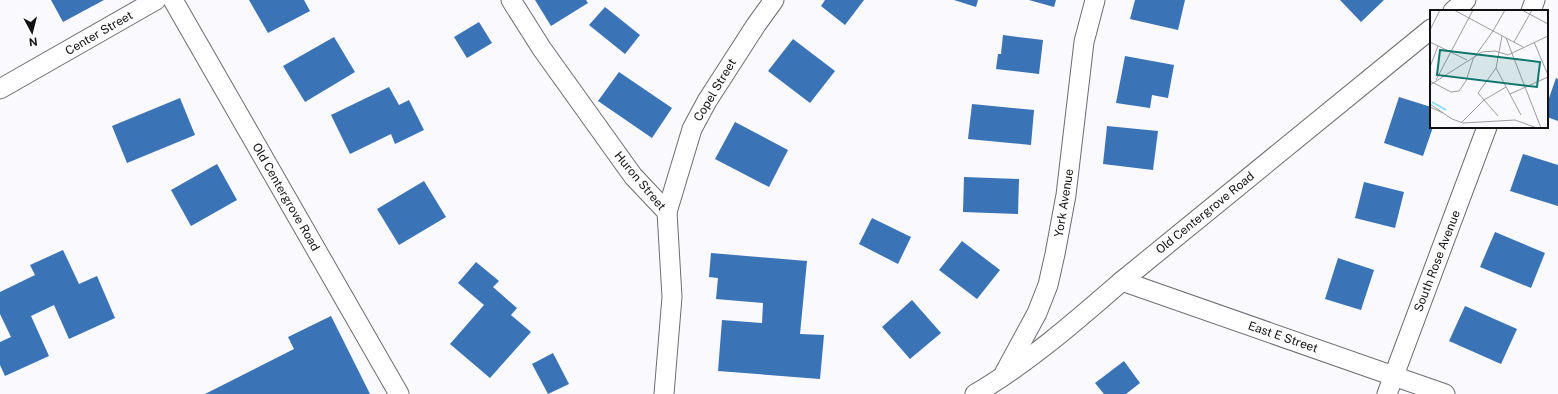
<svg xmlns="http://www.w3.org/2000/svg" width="1558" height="394" font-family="'Public Sans',sans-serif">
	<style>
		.building { fill: #3a73b6 }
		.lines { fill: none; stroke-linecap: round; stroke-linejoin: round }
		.street-casing { stroke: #6d6d71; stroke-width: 21 }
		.street { stroke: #fff; stroke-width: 19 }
		.labels { text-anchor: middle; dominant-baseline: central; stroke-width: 4; stroke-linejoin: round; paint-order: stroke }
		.street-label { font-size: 12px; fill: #121214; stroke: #fff }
		.inset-river { fill: none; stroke: #86deff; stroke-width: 2 }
		.inset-road { fill: none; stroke: #9d9da0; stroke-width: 1 }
		.view { fill: #0f766e; fill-opacity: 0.15; stroke: #0f766e; stroke-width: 2 }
		.inset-edge { fill: none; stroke: #121214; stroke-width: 2 }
	</style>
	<rect width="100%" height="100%" fill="#f9f9fe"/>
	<!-- building -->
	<g class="building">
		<polygon points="51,0 104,0 63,22"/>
		<polygon points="249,0 304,0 310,11 268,33"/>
		<polygon points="535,0 586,0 588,3 551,26"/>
		<polygon points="825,0 864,0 845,25 821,6"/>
		<polygon points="954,0 978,0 976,7"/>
		<polygon points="1029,0 1056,0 1054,7"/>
		<polygon points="1135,0 1185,0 1178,30 1130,19"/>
		<polygon points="1340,0 1384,0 1361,22"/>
		<polygon points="605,7 640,35 625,54 589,25"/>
		<polygon points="479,22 492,43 467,58 454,37"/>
		<polygon points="1003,35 1043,40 1039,74 996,69 998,54 1001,54"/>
		<polygon points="334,37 355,72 305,102 283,66"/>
		<polygon points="793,39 835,71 810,103 768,71"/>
		<polygon points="1125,56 1174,65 1168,98 1152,95 1150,108 1116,103"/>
		<polygon points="619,72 672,108 652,138 598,101"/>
		<polygon points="1556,78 1558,79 1558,121 1547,117 1547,104"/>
		<polygon points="389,87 399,105 409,100 424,130 395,144 391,134 350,154 331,115"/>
		<polygon points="1399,97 1431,107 1431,127 1433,127 1423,156 1384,143"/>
		<polygon points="180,98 195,135 127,163 112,126"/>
		<polygon points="972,104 1034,110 1031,145 968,139"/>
		<polygon points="735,122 788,150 769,187 715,159"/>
		<polygon points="1107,126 1158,131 1153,170 1103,164"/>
		<polygon points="1523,154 1558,165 1558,206 1510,191"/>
		<polygon points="217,164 237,200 191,226 171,190"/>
		<polygon points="964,177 1019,179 1018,214 963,212"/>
		<polygon points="424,181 446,217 399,245 377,209"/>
		<polygon points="1364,182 1404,192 1395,228 1355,218"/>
		<polygon points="872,218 911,237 898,264 859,244"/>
		<polygon points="1495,232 1545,253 1531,288 1480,267"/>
		<polygon points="962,241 1000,270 977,299 939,270"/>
		<polygon points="63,250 79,284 97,276 115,318 69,339 54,305 31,316 49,356 5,376 0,365 0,342 11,337 0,314 0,292 35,275 30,265"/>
		<polygon points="711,253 807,261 800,334 824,335 820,379 718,371 722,320 762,323 763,303 716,299 718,278 709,277"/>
		<polygon points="1338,258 1374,270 1361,310 1325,299"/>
		<polygon points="476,262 499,281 493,287 517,308 511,315 531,332 490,378 450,344 484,305 458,283"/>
		<polygon points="912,300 941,333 910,359 882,327"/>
		<polygon points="1465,306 1517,329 1501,364 1449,341"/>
		<polygon points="331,316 370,394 205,394 294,349 288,337"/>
		<polygon points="553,353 569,384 548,394 532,364"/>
		<polygon points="1124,361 1140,383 1126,394 1104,394 1095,383"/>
	</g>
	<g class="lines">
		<defs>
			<g id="street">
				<polyline points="173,0 399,394"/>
				<polyline points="511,0 542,49 633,176 667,212 672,297 664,394"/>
				<polyline points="1453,11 1466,0"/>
				<polyline points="1531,11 1535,0"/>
				<polyline points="0,89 156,0"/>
				<polyline points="667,212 692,129 707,101 756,25 774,0"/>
				<polyline points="1122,281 1445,394"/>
				<polyline points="1005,372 1037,313 1048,285 1055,254 1066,195 1084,42 1095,0"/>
				<path d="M975,394C1028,363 1076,321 1122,281L1431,29"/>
				<polyline points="1387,394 1487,127"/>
			</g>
		</defs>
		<!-- street casing -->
		<use href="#street" class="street-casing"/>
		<!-- street -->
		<use href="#street" class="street"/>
	</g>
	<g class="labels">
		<!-- street labels -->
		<g class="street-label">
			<text transform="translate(99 33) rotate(-30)">Center Street</text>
			<text transform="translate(715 90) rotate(-59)">Copel Street</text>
			<text transform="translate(640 181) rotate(50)">Huron Street</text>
			<text transform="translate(286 197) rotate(60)">Old Centergrove Road</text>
			<text transform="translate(1064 203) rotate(-81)">York Avenue</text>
			<text transform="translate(1205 213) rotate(-39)">Old Centergrove Road</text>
			<text transform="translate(1437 261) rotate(-69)">South Rose Avenue</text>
			<text transform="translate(1283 337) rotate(19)">East E Street</text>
		</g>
	</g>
	<!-- overview -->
	<g transform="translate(1430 10)">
		<rect width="118" height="118" fill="#f9f9fe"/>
		<path class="inset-river" d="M2,92L16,100"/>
		<path class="inset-road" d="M24,0L93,37M92,0L118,14M0,20L10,0M72,26L66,58L91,105M76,28L111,118M0,32L37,50M84,32L102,0M104,32L118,65M0,57L8,36M66,58L48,83L68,106M6,70L43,0M0,71L21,82L29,81L36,71L43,49L63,21L75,0M0,75L52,42L65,41L78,45L118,26M80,84L118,67M0,94L22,109L33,113L85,110L107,118M0,97L13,103M31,113L54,90L76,77"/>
		<path class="view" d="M10,40L110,52L107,77L7,65Z"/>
		<rect width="118" height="118" class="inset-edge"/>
	</g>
	<!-- north arrow -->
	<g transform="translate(32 32) rotate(173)" stroke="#ffffff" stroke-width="3" paint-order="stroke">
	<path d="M0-3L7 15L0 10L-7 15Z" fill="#121214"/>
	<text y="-6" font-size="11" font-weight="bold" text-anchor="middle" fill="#121214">N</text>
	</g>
</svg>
